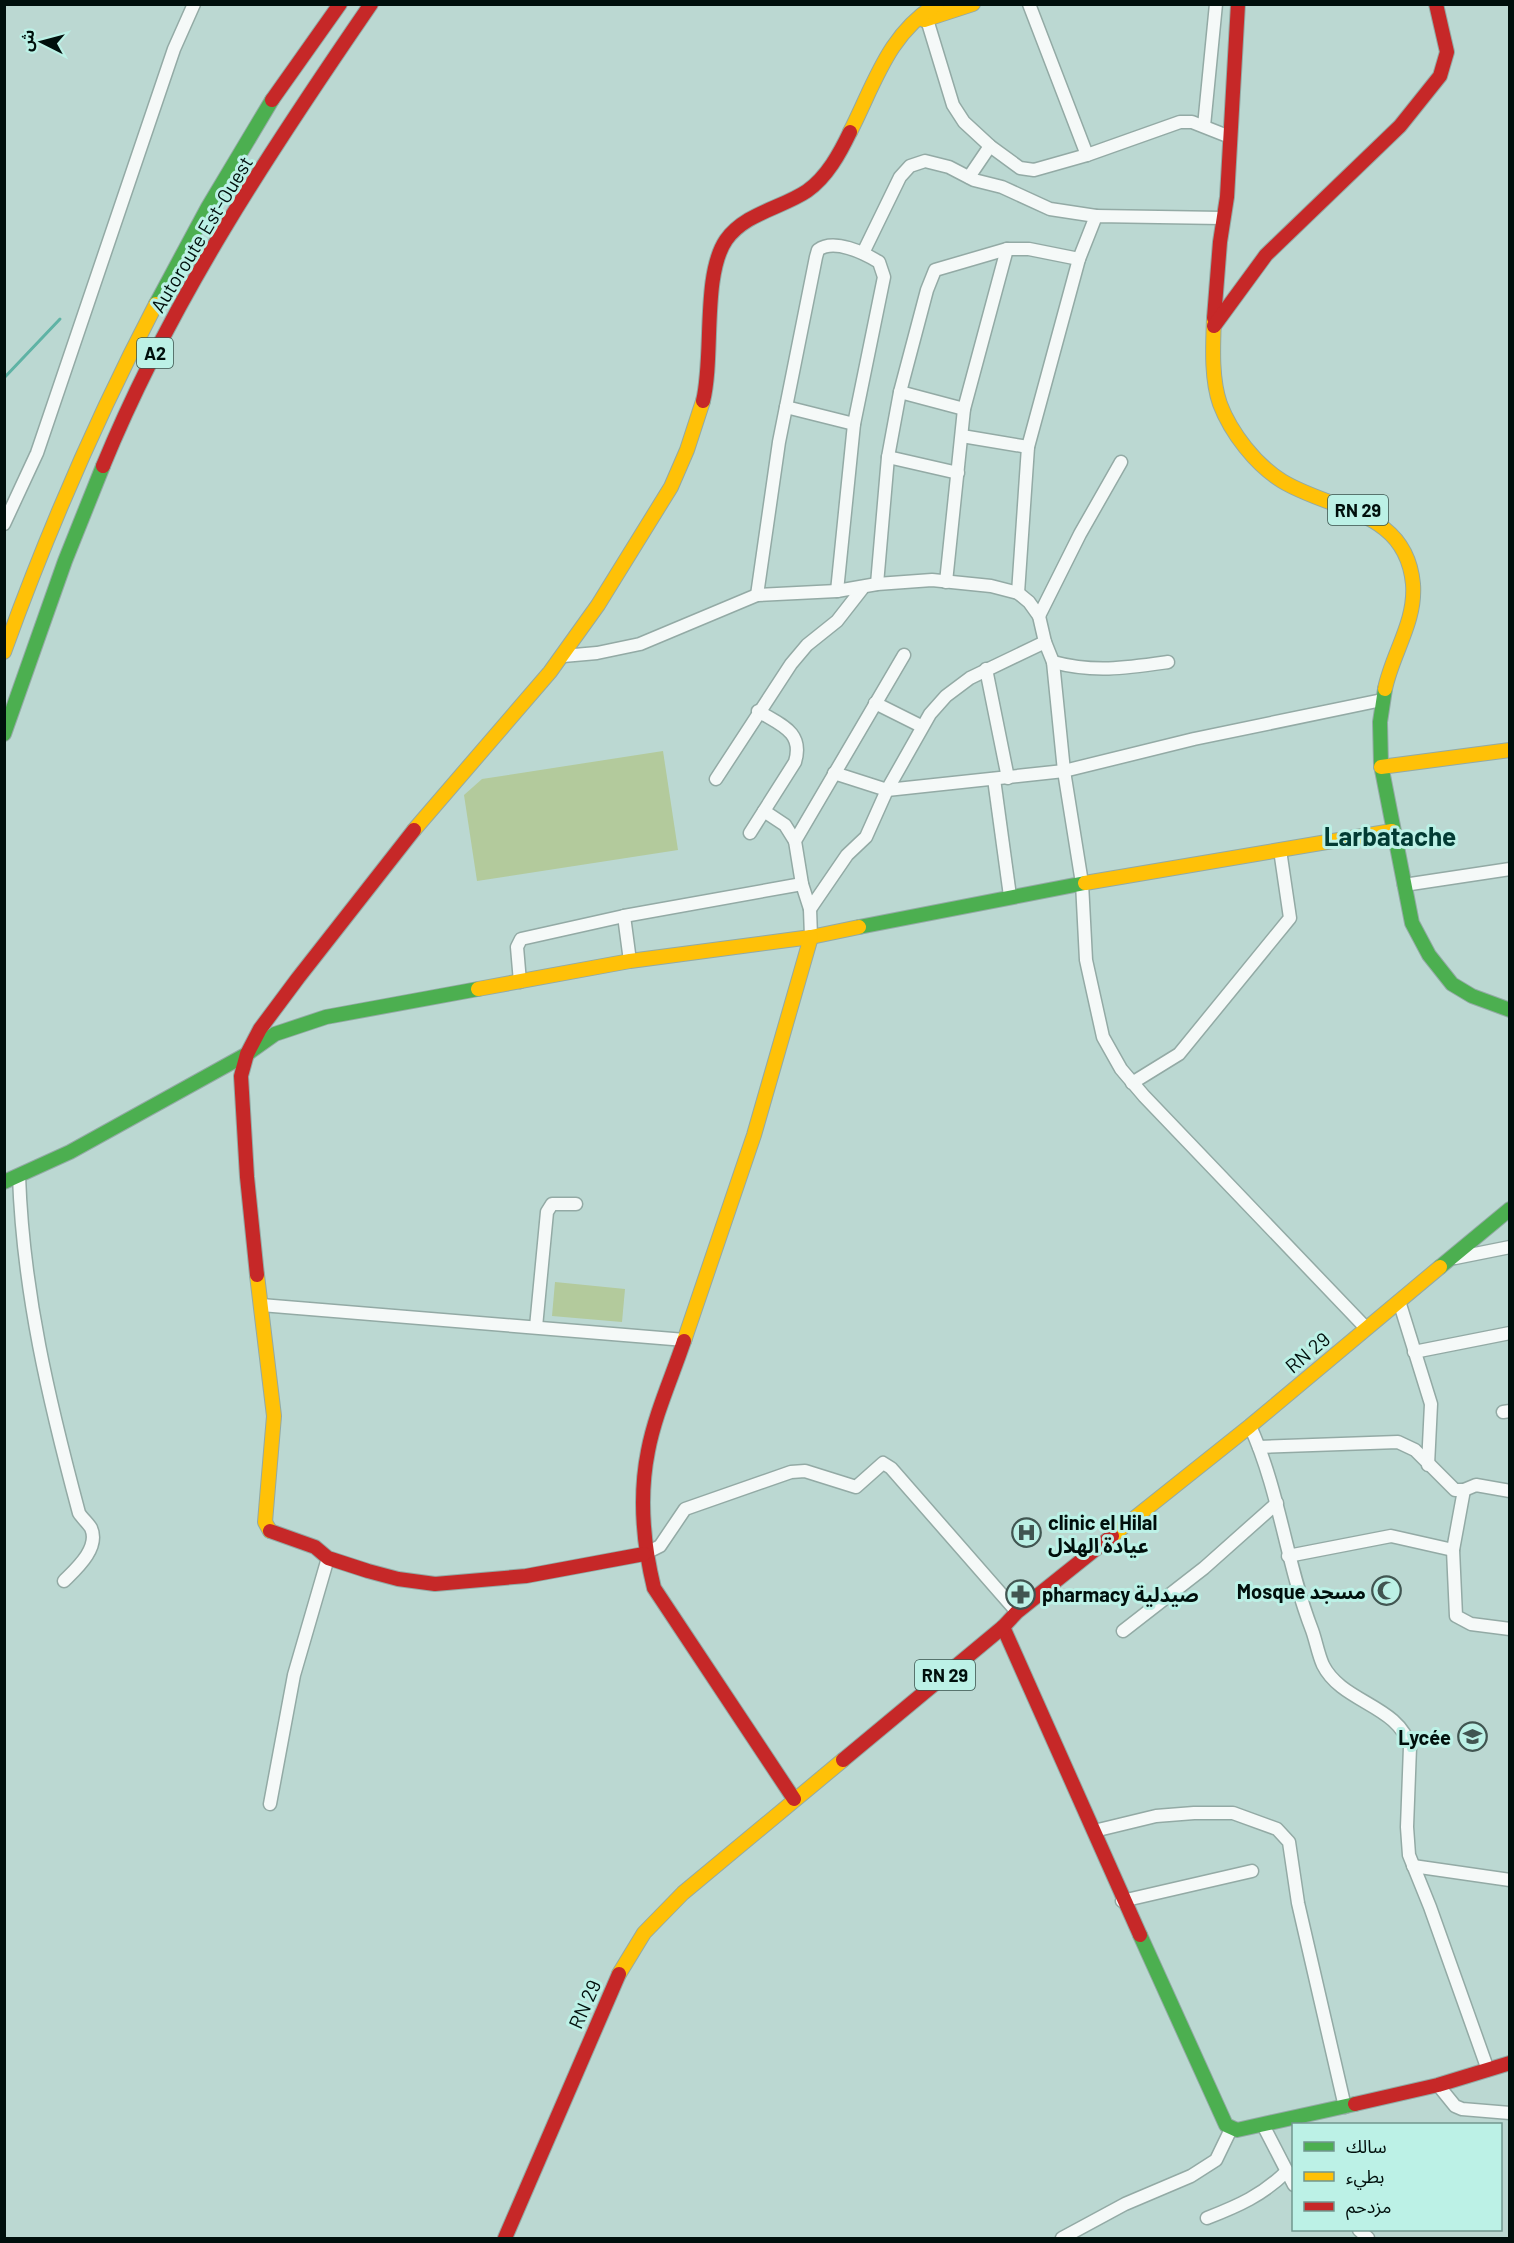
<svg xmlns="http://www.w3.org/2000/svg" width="1514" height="2243" font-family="Barlow,'Noto Sans Arabic',sans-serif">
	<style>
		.green { fill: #b3ca9c }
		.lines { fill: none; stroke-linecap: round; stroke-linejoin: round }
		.stream { stroke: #5fb3a5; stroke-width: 3 }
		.street-casing { stroke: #93aaa5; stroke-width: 15 }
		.fast-casing { stroke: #93aaa5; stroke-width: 16 }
		.slow-casing { stroke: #93aaa5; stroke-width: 16 }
		.jam-casing { stroke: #93aaa5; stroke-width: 16 }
		.street { stroke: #f5f9f8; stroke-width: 12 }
		.fast { stroke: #4caf50; stroke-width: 14 }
		.slow { stroke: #ffc107; stroke-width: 14 }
		.jam { stroke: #c62828; stroke-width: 14 }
		.labels { text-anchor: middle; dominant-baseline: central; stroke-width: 6; stroke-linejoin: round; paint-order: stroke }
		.shield { fill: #bcf1e6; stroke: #38534d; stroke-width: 1.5 }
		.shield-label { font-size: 18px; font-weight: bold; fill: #000f0c }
		.street-label { font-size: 20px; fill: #000f0c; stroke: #bcf1e6 }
		.poi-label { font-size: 20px; font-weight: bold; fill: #000f0c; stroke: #bcf1e6; text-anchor: start }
		.district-label { font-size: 26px; font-weight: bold; fill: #023b33; stroke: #bcf1e6 }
	</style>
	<rect width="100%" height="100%" fill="#bbd8d2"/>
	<!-- green -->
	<g class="green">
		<polygon points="663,751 678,850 477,881 464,795 482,779"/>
		<polygon points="555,1282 625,1289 622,1322 552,1316"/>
	</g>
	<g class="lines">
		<!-- stream -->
		<polyline class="stream" points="4,378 60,319"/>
		<defs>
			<g id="street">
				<polyline points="1029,4 1087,155"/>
				<polyline points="925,13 953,105 964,122 990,146 1020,168 1034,170 1087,155 1180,122 1192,122 1230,137"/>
				<polyline points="1204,126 1216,4"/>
				<polyline points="969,177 990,146"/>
				<polyline points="863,253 900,177 910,166 925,161 949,167 974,180 1002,187 1050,209 1096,216"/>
				<polyline points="900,392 964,409"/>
				<polyline points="786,407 854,424"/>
				<polyline points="962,436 1028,447"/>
				<polyline points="888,457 958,473"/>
				<polyline points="4,524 37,453 174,49 194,4"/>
				<polyline points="946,582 964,409 1007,249"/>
				<polyline points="877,584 888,457 900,392 927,290 935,270 1007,249 1029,249 1079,259"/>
				<polyline points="1018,593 1028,447 1079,259 1096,216 1222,218"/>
				<path d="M757,595L779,442L816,257L818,250C834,238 864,253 879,262L884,277L854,424L837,591"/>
				<polyline points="1039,616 1080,534 1121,462"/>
				<polyline points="563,656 597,653 640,644 757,595 837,591 877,584 932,580 991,586 1018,593 1029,602 1039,616 1045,642 1053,662 1064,771 1082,883 1086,960 1103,1037 1121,1069 1144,1096 1366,1328"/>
				<path d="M1053,662C1094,673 1126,668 1168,662"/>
				<polyline points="986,669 1008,778"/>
				<polyline points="875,703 921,726"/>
				<polyline points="834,773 887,790 1064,771 1194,739 1382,700"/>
				<polyline points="716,779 791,664 807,645 837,621 862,589"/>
				<polyline points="994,779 1010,896"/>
				<polyline points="764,811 785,825 795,841"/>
				<path d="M750,833L795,762C804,732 781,725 758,711"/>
				<polyline points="1404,885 1510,869"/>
				<polyline points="810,909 847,855 866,837 887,790 930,714 946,696 970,678 1045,642"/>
				<polyline points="624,916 630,961"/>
				<polyline points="811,937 810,909 802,884 795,841 904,655"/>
				<polyline points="520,982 517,947 521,939 624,916 802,884"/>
				<polyline points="1132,1083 1179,1054 1290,918 1280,850"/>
				<path d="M19,1176C23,1292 49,1401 79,1513C82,1518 88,1523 91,1528C100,1548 76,1569 64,1581"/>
				<polyline points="1455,1258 1510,1247"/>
				<polyline points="1399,1301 1431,1404 1428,1465"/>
				<polyline points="261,1305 685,1340"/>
				<polyline points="536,1327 547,1212 552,1204 576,1204"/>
				<polyline points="1414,1352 1510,1333"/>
				<polyline points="1503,1412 1510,1411"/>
				<path d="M1250,1426C1280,1492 1286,1563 1312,1630C1316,1641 1318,1654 1323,1665C1342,1703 1399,1705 1410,1747L1407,1827L1409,1855L1430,1907L1488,2070"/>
				<polyline points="1259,1447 1398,1442 1415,1450 1455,1490 1464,1490 1476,1485 1510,1491"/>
				<polyline points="1464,1490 1453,1550 1456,1616 1471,1624 1510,1629"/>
				<polyline points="644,1554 660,1546 685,1509 791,1472 805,1471 856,1487 883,1463 891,1468 1017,1612"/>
				<polyline points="1288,1556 1391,1536 1453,1550"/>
				<polyline points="1123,1631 1204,1568 1277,1503"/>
				<polyline points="270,1804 294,1675 328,1558"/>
				<polyline points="1094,1831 1156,1816 1194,1813 1233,1813 1277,1829 1289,1842 1298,1903 1345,2107"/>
				<polyline points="1413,1866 1510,1880"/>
				<polyline points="1122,1901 1252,1871"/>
				<polyline points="1438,2085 1455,2106 1462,2109 1510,2113"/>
				<polyline points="1263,2125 1294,2185"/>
				<path d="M1207,2218C1238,2206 1263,2195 1287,2171"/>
				<polyline points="1359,2230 1368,2238"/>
				<polyline points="1062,2238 1125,2204 1191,2176 1216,2160 1231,2129"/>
			</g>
			<g id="fast">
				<polyline points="156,304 208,207 272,100"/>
				<polyline points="1385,689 1380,722 1381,765 1412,923 1429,955 1452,984 1472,996 1510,1010"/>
				<polyline points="4,734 65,561 103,466"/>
				<polyline points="859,927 1085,883"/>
				<polyline points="4,1182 70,1152 247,1054 275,1034 326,1017 478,989"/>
				<polyline points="1440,1267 1510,1209"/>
				<polyline points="1140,1935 1226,2125 1237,2130 1355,2104"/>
			</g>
			<g id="slow">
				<polyline points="924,20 973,4"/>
				<path d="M850,132C875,83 888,34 937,4"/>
				<path d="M1214,318C1213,345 1211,378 1220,404C1231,433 1256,465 1282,481C1333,512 1406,509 1413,584C1416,622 1392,654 1385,689"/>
				<path d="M4,652C47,533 97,417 156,304"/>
				<polyline points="1381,767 1510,750"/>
				<polyline points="414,830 550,672 598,605 671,487 687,450 703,401"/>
				<polyline points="1085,883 1392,831"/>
				<polyline points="478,989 630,961 811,937 859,927"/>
				<polyline points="257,1275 274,1416 265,1522 270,1531"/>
				<polyline points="684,1341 754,1135 811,937"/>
				<polyline points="1112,1536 1250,1426 1440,1267"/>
				<polyline points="619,1974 644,1933 683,1893 843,1760"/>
			</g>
			<g id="jam">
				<polyline points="272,100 340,4"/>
				<polyline points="1214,318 1220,242 1227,197 1238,4"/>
				<polyline points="1214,326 1266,255 1400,126 1440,76 1447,52 1436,4"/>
				<path d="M703,401C714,357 702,275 726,240C745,213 782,208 807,191C827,177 840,153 850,132"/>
				<path d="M103,466C171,300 270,151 371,4"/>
				<polyline points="257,1275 247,1177 241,1076 247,1054 260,1029 298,978 414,830"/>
				<path d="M684,1341C672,1377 655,1414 648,1451C639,1496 643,1543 654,1588L794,1799"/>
				<polyline points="270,1531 315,1547 328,1558 368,1571 398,1579 435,1584 526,1576 644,1554"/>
				<polyline points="1003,1627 1140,1935"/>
				<polyline points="843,1760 1003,1627 1017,1612 1112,1536"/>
				<polyline points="1355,2104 1438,2085 1510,2063"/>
				<polyline points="505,2238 619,1974"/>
			</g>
		</defs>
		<!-- street casing -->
		<use href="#street" class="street-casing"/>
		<!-- fast casing -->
		<use href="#fast" class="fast-casing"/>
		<!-- slow casing -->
		<use href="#slow" class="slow-casing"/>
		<!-- jam casing -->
		<use href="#jam" class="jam-casing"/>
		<!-- street -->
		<use href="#street" class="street"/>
		<!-- fast -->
		<use href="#fast" class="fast"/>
		<!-- slow -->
		<use href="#slow" class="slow"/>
		<!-- jam -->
		<use href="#jam" class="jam"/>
	</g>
	<!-- icons -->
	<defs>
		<symbol id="hospital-ring" viewBox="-11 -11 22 22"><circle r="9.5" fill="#bcf1e6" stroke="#415551" stroke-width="1.5"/><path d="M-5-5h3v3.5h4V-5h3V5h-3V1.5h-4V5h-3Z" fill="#415551"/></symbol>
		<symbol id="mosque-ring" viewBox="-11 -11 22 22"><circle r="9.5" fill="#bcf1e6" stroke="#415551" stroke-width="1.5"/><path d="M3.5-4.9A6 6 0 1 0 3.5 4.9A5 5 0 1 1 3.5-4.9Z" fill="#415551"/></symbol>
		<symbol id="pharmacy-ring" viewBox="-11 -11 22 22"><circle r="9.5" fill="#bcf1e6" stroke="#415551" stroke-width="1.5"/><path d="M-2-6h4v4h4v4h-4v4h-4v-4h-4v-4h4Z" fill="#415551"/></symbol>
		<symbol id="school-ring" viewBox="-11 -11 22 22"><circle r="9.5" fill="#bcf1e6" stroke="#415551" stroke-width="1.5"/><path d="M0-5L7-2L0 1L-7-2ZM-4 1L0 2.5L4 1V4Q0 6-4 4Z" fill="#415551"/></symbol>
	</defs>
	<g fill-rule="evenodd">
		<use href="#hospital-ring" x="1010" y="1516" width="33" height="33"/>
		<use href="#mosque-ring" x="1370" y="1574" width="33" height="33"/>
		<use href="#pharmacy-ring" x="1004" y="1578" width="33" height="33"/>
		<use href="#school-ring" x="1456" y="1720" width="33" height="33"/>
	</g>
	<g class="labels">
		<!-- shield labels -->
		<g class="shield">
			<rect x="137" y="338" width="36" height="30" rx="4.5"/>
			<rect x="1328" y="495" width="60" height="30" rx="4.5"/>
			<rect x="915" y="1660" width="60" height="30" rx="4.5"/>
		</g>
		<g class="shield-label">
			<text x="155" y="353">A2</text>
			<text x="1358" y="510">RN 29</text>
			<text x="945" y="1675">RN 29</text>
		</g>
		<!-- street labels -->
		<g class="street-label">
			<text transform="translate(201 234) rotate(-59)">Autoroute Est-Ouest</text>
			<text transform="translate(1307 1352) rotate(-40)">RN 29</text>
			<text transform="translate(584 2004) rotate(-66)">RN 29</text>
		</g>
		<!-- poi labels -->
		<g class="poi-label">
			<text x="1048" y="1522">clinic el Hilal<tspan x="1048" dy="23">عيادة الهلال</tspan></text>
			<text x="1366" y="1591" text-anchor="end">Mosque مسجد</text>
			<text x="1042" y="1594">pharmacy صيدلية</text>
			<text x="1451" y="1737" text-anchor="end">Lycée</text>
		</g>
		<!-- district labels -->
		<g class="district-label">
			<text x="1390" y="835">Larbatache</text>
		</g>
	</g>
	<!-- border -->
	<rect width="1514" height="2243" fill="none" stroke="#000f0c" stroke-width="12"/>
	<!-- legend -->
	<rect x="1292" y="2123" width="210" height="108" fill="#bcf1e6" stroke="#71978f" stroke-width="1.5"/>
	<rect x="1304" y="2142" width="30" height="9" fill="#4caf50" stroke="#71978f" stroke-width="1.5"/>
	<text x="1346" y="2153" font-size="18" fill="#000f0c">سالك</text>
	<rect x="1304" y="2172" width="30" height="9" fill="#ffc107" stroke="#71978f" stroke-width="1.5"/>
	<text x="1346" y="2183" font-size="18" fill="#000f0c">بطيء</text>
	<rect x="1304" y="2202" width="30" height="9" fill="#c62828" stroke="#71978f" stroke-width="1.5"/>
	<text x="1346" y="2213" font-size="18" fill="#000f0c">مزدحم</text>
	<!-- north arrow -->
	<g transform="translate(42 42) rotate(276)" stroke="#bcf1e6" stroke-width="4.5" paint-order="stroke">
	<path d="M0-4.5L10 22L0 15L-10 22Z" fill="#000f0c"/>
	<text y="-9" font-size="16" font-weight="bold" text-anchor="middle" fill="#000f0c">ش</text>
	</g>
</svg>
